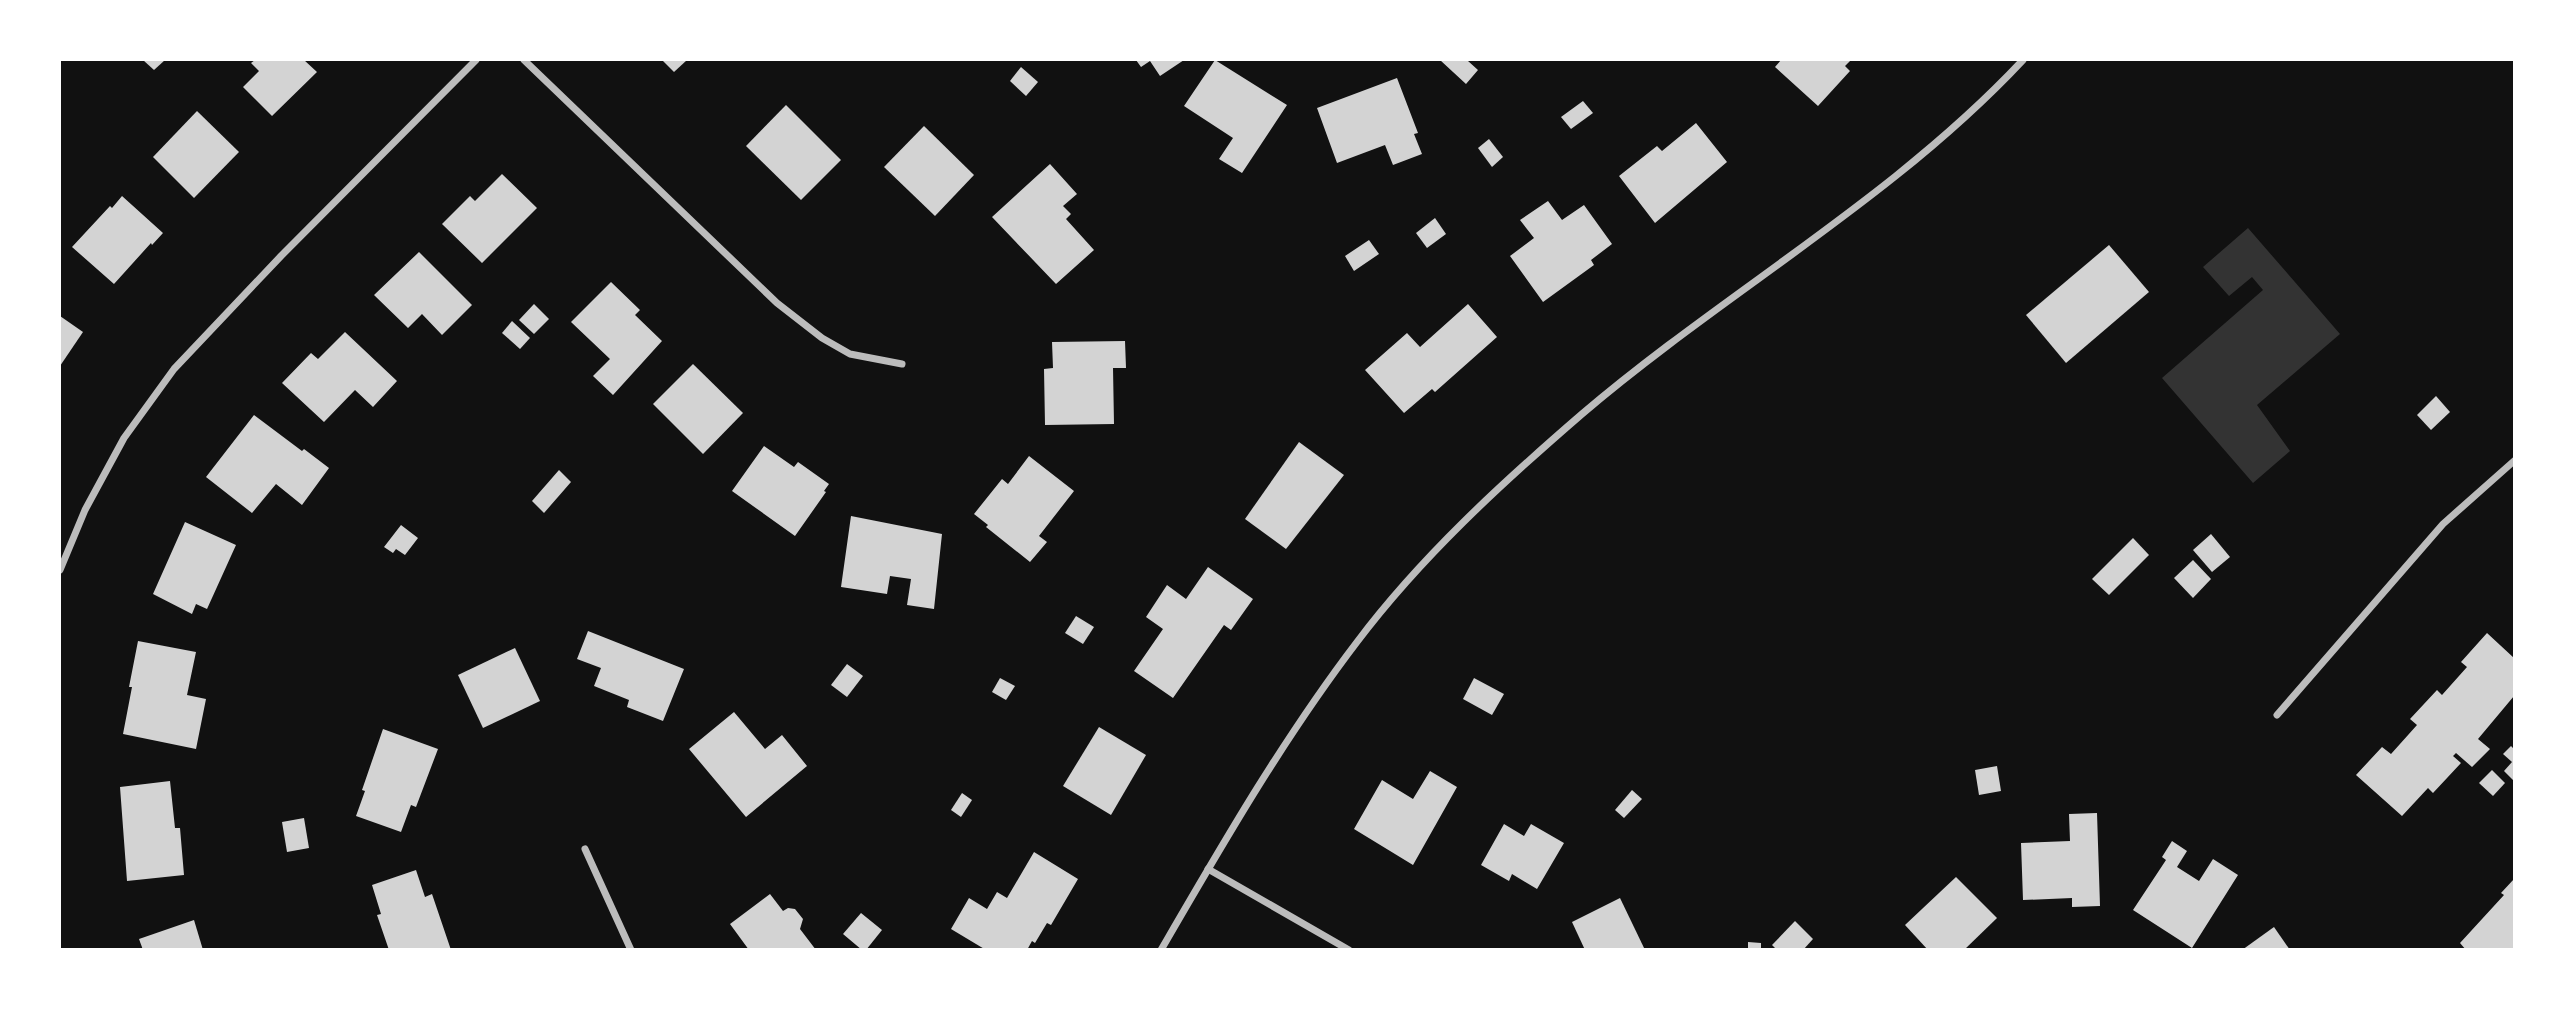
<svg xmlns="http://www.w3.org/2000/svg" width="2574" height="1009" font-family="Lato,sans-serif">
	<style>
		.water { fill: #333 }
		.building { fill: #d3d3d3 }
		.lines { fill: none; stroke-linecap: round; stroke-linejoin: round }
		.minor { stroke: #bcbcbc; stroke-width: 7 }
	</style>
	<rect width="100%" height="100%" fill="#111"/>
	<!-- water -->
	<polygon class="water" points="2248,228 2340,334 2257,405 2290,451 2253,483 2162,378 2263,290 2252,277 2229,296 2203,267"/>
	<!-- building -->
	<g class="building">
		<polygon points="143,60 165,60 154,70"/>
		<polygon points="255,60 304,60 317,72 272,116 243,87 259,71 251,63"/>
		<polygon points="662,60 687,60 674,72"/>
		<polygon points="1136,60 1184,60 1160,76 1150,61 1141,67"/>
		<polygon points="1215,60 1287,105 1242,173 1219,159 1233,138 1184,106"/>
		<polygon points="1440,60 1470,60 1468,61 1478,70 1466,84"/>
		<polygon points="1781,60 1851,60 1845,66 1850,71 1818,106 1775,67"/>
		<polygon points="1021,67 1038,82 1026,96 1010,81"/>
		<polygon points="1397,78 1418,133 1414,134 1422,154 1393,165 1385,145 1337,163 1317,108"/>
		<polygon points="1583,101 1593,113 1571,129 1561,117"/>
		<polygon points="786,105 841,160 801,200 746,146"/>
		<polygon points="197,111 239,152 194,198 153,157"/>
		<polygon points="1696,123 1727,162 1655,223 1619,176 1657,146 1662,151"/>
		<polygon points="924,126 974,175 935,216 884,167"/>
		<polygon points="1489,139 1503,157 1492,167 1478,148"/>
		<polygon points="1050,164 1077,194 1063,206 1071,214 1066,219 1094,250 1056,284 992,217"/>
		<polygon points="502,174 537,208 482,263 442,224 470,196 475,201"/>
		<polygon points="122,196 163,233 152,245 151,243 114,284 72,247 110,206 112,208"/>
		<polygon points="1548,201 1562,220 1584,205 1612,244 1591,260 1594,265 1543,302 1510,256 1534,238 1520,220"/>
		<polygon points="1435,218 1446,234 1427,248 1416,233"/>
		<polygon points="1369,240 1379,254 1354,271 1345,256"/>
		<polygon points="2109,245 2149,292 2066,363 2026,315"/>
		<polygon points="419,252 472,305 442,335 422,314 408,328 374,295"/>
		<polygon points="611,282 640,310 635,315 662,341 613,395 593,376 610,359 571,322"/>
		<polygon points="534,304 549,319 534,334 519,320"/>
		<polygon points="1468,304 1497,337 1435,392 1432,389 1404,413 1365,370 1407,333 1420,347"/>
		<polygon points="60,316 83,332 60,366"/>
		<polygon points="512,321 530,338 520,349 502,333"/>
		<polygon points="345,332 397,381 373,407 355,390 324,422 282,383 311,353 318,359"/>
		<polygon points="1125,341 1126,368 1113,368 1114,424 1045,425 1044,369 1053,368 1052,342"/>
		<polygon points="693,364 743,413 703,454 653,404"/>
		<polygon points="2436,396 2450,412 2431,430 2417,415"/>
		<polygon points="254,415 302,451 304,449 329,468 302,505 276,484 252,513 206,477"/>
		<polygon points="1299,442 1344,475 1286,549 1245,519"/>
		<polygon points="764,446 794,467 798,462 829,484 824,491 826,492 795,536 732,491"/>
		<polygon points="1029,456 1074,491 1039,536 1047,542 1030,562 986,527 988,525 974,514 1002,479 1008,484"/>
		<polygon points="559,470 571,482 544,513 532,501"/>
		<polygon points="851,516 942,534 934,609 907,605 911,579 890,576 887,594 841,587"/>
		<polygon points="185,522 236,545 207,609 196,604 192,614 153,594"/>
		<polygon points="401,525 418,538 405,555 396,549 393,553 384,547"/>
		<polygon points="2211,534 2230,557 2212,572 2193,550"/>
		<polygon points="2133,538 2149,555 2109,595 2092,579"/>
		<polygon points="2193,560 2211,579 2193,598 2174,578"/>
		<polygon points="1208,567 1253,599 1231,630 1224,625 1173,698 1134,671 1163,629 1146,617 1167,585 1186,599"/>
		<polygon points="1076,616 1094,627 1083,644 1065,633"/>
		<polygon points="588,631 684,669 663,721 627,707 629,700 594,686 601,668 577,659"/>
		<polygon points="2487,633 2514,658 2514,696 2478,739 2490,749 2472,767 2456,753 2453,756 2461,763 2433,793 2428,788 2402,816 2356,775 2382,747 2391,754 2417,725 2410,719 2437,690 2442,695 2467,667 2461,662"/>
		<polygon points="138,641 196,652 187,695 206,699 196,749 123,734 132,687 129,687"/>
		<polygon points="515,648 540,701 483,728 458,675"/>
		<polygon points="847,664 863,676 847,697 831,685"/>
		<polygon points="1000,678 1015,686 1006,700 992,692"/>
		<polygon points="1474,678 1504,694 1492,715 1463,699"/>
		<polygon points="734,712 765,749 782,735 807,766 746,817 689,749"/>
		<polygon points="1099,727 1146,755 1111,815 1063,786"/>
		<polygon points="383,729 438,749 416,807 411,805 401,832 356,816 365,791 362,790"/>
		<polygon points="2511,746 2514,749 2514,781 2504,771 2512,762 2503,754"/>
		<polygon points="1997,766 2001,791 1979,795 1975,770"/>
		<polygon points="2492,770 2505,783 2493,796 2479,783"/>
		<polygon points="1430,771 1457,787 1413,865 1354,829 1382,780 1413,799"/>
		<polygon points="170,781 175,828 180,828 184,875 127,881 120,787"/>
		<polygon points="1632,790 1642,799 1624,818 1615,810"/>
		<polygon points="962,793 972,800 961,817 951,810"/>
		<polygon points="2097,813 2100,906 2072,907 2072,898 2023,900 2021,843 2070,841 2069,814"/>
		<polygon points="304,818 309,848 287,852 282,822"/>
		<polygon points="1504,824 1524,836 1531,824 1564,843 1537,889 1512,874 1509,881 1481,865"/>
		<polygon points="2172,841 2187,851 2177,867 2199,881 2213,859 2238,875 2192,948 2133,910 2166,860 2162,857"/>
		<polygon points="1034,852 1078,879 1051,925 1047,923 1035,943 1032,941 1027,950 986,950 951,929 969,898 987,909 997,892 1007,898"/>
		<polygon points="416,870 425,897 432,894 451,950 389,950 377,915 381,914 372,885"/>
		<polygon points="1956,877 1997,918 1964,950 1928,950 1905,925"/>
		<polygon points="2514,879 2514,950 2466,950 2460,943 2504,895 2501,893"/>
		<polygon points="770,894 783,911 788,908 795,909 803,919 800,929 816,950 749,950 730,924"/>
		<polygon points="1620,898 1645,950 1585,950 1572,922"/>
		<polygon points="861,913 882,930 866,950 862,950 843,934"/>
		<polygon points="194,920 203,950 143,950 139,939"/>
		<polygon points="1795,921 1813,939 1803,950 1777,950 1772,945"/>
		<polygon points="2274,927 2290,950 2242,950"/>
		<polygon points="1748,942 1761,943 1761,950 1748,950"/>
	</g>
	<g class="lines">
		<!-- minor -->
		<g class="minor">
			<polyline points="524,60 777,303 822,338 850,354 902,364"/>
			<polyline points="60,570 85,510 124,438 174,369 281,256 476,60"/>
			<polyline points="2277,715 2443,524 2514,461"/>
			<polyline points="585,849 631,950"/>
			<polyline points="1208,869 1349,950"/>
			<path d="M1161,950C1222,845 1283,739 1357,642C1421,557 1502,483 1582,414C1725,292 1894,198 2023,60"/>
		</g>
	</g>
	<!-- border -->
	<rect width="2574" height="1009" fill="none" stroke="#ffffff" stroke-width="122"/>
</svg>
